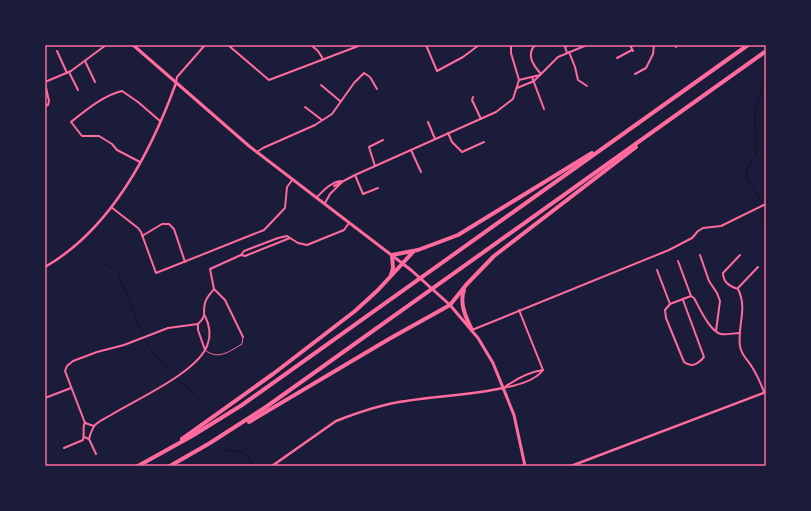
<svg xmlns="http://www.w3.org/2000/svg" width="811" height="511" font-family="'Sofia Sans Condensed',sans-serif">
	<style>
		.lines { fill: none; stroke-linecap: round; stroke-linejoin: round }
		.stream { stroke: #12122b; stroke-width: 1 }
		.service { stroke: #ff6b9d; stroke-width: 1 }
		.minor { stroke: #ff6b9d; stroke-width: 2 }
		.tertiary { stroke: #ff6b9d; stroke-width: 2.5 }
		.secondary { stroke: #ff6b9d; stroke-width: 3 }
		.motorway { stroke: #ff6b9d; stroke-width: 4 }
		.neatline { fill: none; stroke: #ff6b9d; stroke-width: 1.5 }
	</style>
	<rect width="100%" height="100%" fill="#1b1b3a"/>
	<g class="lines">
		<!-- stream -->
		<g class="stream">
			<polyline points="761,202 746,176 747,169 751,161 756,156 755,112 764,82"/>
			<polyline points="763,209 762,216 763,221 766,223"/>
			<polyline points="103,263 113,268 118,273 143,335"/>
			<polyline points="145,340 149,348 173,375"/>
			<polyline points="178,379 202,400"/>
			<path d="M223,449C241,455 245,445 253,466"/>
		</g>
		<!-- service -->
		<path class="service" d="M205,350C218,361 230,351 242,344L243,337"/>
		<!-- minor -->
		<g class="minor">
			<polyline points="228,45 269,80 361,45"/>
			<polyline points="311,45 318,51 323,59"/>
			<polyline points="426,45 437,71 463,57 479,45"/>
			<polyline points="511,45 511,53 519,80"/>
			<path d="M535,45C526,55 533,65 541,74"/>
			<polyline points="630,45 633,51"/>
			<polyline points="675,45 676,47"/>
			<polyline points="57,51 67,73"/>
			<polyline points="569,52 575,67 578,80 587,86"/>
			<polyline points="567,53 565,47 569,45"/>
			<polyline points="617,58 632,50"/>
			<polyline points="85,61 95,82"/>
			<polyline points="69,72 78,90"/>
			<polyline points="635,74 646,68 653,54 654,45"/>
			<polyline points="532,77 544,109"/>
			<polyline points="519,80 540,75"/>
			<polyline points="45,82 71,71 106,45"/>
			<polyline points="176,82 177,77 205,45"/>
			<polyline points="45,83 49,101 48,105 45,106"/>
			<polyline points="321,85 340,101"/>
			<polyline points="517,88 534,81 558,57 587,45"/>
			<polyline points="473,97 472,100 481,119"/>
			<polyline points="305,107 322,120"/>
			<polyline points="428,122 435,139"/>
			<polyline points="448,133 452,142 462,152 484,142"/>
			<polyline points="411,150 421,172"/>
			<polyline points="257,152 263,148 315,125 332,114 354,83 364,73 370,77 377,89"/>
			<path d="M140,162L117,150L112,144L99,136H82L71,122C86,110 104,95 122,91L138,102L160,121"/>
			<polyline points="375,166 369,147 383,140"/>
			<polyline points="355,175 363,194 378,188"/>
			<polyline points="334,186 355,175 496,112 513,99 519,80"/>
			<path d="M317,197C324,190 331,182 341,181"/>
			<polyline points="325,203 330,194 342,182"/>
			<polyline points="111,207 138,228 141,232 156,273 264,230 285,208 287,187 293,179"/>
			<polyline points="142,236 162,224 169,224 174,229 185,262"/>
			<polyline points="241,255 245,256 290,238"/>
			<polyline points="700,255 709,281 717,293 720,301 716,331"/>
			<path d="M740,255L723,273C723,282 729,286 738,289C748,309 737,326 740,346C741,355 748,360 752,367C757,375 761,384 764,392"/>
			<polyline points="678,261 691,296"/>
			<path d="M657,270L670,304L665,310L666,318L684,362C692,368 698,364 704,357L683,300"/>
			<polyline points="738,288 758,267"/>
			<polyline points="214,289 225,300 243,337"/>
			<path d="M670,304L691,296L694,298C699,307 710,332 721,334C727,335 734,333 740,333"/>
			<polyline points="519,310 543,370"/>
			<polyline points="472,330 669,250 692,238 698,231 703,228 721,226 766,204"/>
			<path d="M205,350L198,330V324C208,314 202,314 205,303C206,298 210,294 214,289L210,269L241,255L244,251L278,238L287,236L298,243L307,245L344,230L349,223"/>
			<path d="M505,387C516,379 529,372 543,370"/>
			<path d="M504,388C517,385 535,381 543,370"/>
			<polyline points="45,398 71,388"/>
			<polyline points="94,426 85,423 65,371 67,366 73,361 97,352 124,345 168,328 198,324"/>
			<polyline points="84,437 89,439 96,454"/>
			<path d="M89,439C90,435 92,429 95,425C99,421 106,418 111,415C135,400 201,371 208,343C211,334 209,324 205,316"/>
			<path d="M64,448L83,440C85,434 82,428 85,422"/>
		</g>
		<!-- tertiary -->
		<g class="tertiary">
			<path d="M45,267C111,229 151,152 176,83"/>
			<path d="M272,466L336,421C359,412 382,404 406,401C439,396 471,395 503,388"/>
			<polyline points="571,466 766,392"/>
		</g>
		<!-- secondary -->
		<polyline class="secondary" points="133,45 249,146 411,270 450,305 478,338 493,363 514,415 525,466"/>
		<!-- motorway -->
		<g class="motorway">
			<polyline points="391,275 393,268 392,255 418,250 458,235 592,153"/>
			<path d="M464,290C459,303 466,318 472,330"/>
			<polyline points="249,422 389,339 450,305 466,285 494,256 636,147"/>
			<polyline points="182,439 273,374 355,311 378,290 413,252"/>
			<polyline points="138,466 192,436 242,405 748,45"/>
			<polyline points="170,466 210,443 266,407 766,51"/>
		</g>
	</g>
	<!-- border -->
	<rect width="811" height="511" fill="none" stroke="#1b1b3a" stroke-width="92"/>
	<rect x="46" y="46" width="719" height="419" class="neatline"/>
</svg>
